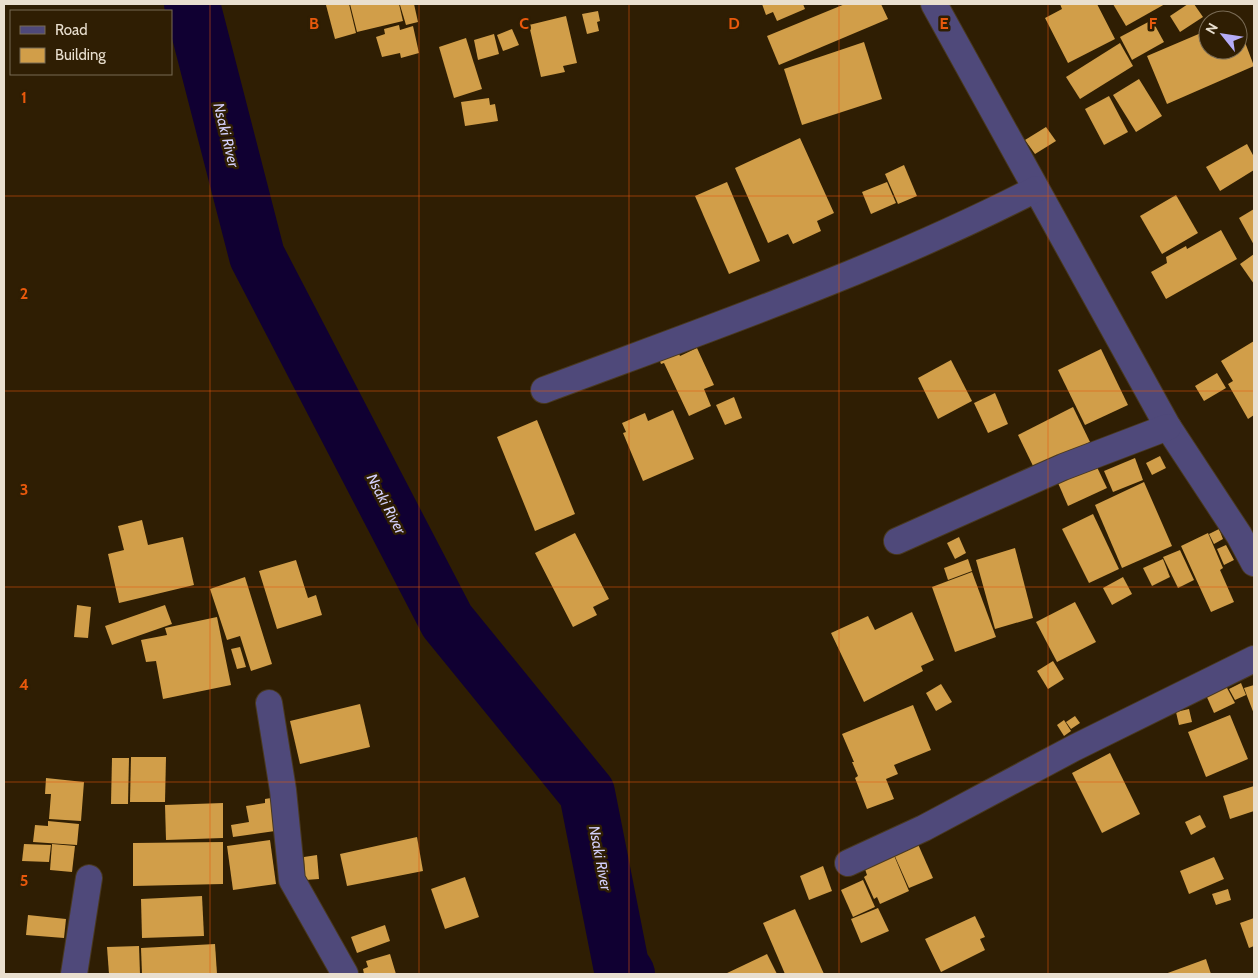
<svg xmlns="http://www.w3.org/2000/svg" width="1258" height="978" font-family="Cabin,sans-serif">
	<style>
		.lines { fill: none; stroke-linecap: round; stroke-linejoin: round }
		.river { stroke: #100032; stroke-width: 56 }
		.building { fill: #d19e49 }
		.street-casing { stroke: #493920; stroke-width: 28 }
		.street { stroke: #4f497a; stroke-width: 26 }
		.grid { fill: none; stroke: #e8590c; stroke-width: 1; stroke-opacity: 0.55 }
		.labels { text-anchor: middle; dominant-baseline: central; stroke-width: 5; stroke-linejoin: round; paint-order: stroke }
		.water-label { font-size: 15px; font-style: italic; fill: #d3d0fb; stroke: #2f1e03 }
		.grid-label { font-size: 16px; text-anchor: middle; font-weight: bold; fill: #e8590c; stroke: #2f1e03; stroke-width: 5; stroke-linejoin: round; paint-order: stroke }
	</style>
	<rect width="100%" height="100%" fill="#2f1e03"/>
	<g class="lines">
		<!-- river -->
		<polyline class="river" points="192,4 257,256 447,621 587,793 621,965 627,974"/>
	</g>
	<!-- building -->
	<g class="building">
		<polygon points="331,4 349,4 356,33 335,39 326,5"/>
		<polygon points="350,4 399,4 403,21 357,32"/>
		<polygon points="414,4 418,22 406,25 400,5"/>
		<polygon points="762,4 803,4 805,9 777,21 773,12 766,15"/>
		<polygon points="845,4 881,4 888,19 779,65 767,36"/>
		<polygon points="1060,4 1097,4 1115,39 1068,63 1045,18 1062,9"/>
		<polygon points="1113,4 1165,4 1126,26"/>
		<polygon points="1188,4 1194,4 1203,17 1180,32 1170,16"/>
		<polygon points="598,11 600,21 597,22 599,31 587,34 582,14"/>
		<polygon points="566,16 577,63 563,66 565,72 541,77 529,25"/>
		<polygon points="1152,20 1164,42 1132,60 1120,37"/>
		<polygon points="1238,24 1254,66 1167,104 1147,56 1208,30 1208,50 1238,50"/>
		<polygon points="399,25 400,30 413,26 419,53 401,58 400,53 382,57 376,37 385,34 384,29"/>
		<polygon points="512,29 519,45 503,51 497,35"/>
		<polygon points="494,34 499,54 478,60 474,40"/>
		<polygon points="466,38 482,89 454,98 439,47"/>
		<polygon points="864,42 882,99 802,125 784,69"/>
		<polygon points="1120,43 1133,66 1080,99 1066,77"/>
		<polygon points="1139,79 1162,116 1136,132 1113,95"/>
		<polygon points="1109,96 1128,132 1104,145 1085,109"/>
		<polygon points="489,98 490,105 495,104 498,121 465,126 461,102"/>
		<polygon points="1046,127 1056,141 1035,154 1025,140"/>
		<polygon points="800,138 834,213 817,221 821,231 793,244 788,234 768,243 735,168"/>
		<polygon points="1247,144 1254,157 1254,170 1220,191 1206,167"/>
		<polygon points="904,165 917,196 898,204 885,174"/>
		<polygon points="727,182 760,261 729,274 695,196"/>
		<polygon points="887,182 896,203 871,214 862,192"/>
		<polygon points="1176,195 1198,233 1162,254 1140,216"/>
		<polygon points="1254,209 1254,245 1239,218"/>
		<polygon points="1221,230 1237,259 1166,299 1151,272 1167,263 1166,257 1186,246 1187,249"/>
		<polygon points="1254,254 1254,284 1240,264"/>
		<polygon points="1254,341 1254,415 1248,419 1228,384 1233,381 1221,361"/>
		<polygon points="675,345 680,356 697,348 714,385 704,389 711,406 689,416 664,363 661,364 657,353"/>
		<polygon points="1101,349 1128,405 1085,425 1058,370"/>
		<polygon points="951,360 972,401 938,419 918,378"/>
		<polygon points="1217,373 1226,388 1204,401 1195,386"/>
		<polygon points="995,393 1008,424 988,433 974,403"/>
		<polygon points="734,397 742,418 725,425 716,405"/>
		<polygon points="1073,407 1090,442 1035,470 1018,435"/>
		<polygon points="673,410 694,459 643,481 623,433 626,432 622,423 645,413 648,421"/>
		<polygon points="537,420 575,514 535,531 497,437"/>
		<polygon points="1160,456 1166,468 1152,475 1146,463"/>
		<polygon points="1135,458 1143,480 1113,492 1104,471"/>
		<polygon points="1096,465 1107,488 1068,506 1058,483"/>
		<polygon points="1144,482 1172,546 1122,568 1095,505"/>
		<polygon points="1093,514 1119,569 1089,583 1062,529"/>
		<polygon points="142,520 148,545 183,537 194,585 119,603 108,554 124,550 118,526"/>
		<polygon points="1219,529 1223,539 1214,544 1209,534"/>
		<polygon points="575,533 609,599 593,607 597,615 573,627 535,553"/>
		<polygon points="1208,533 1223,568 1220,570 1234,602 1211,612 1181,546"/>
		<polygon points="959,537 966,553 955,559 947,543"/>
		<polygon points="1226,545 1234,560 1224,565 1217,549"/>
		<polygon points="1015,548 1033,618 995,629 976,560"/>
		<polygon points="1180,550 1194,580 1178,588 1163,557"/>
		<polygon points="968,559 972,571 948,580 944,568"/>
		<polygon points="1163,559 1170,577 1152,586 1143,568"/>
		<polygon points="296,560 308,598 316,595 322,615 277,629 259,571"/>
		<polygon points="972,572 996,637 955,652 932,587"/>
		<polygon points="245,577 272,664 251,671 240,636 227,640 210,589"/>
		<polygon points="1123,577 1132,594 1112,605 1103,588"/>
		<polygon points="1075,602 1096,642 1057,662 1036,622"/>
		<polygon points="77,605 91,607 88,638 74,637"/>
		<polygon points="165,605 172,624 112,645 105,626"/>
		<polygon points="912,612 934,660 921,666 923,671 864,702 831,633 868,616 875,630"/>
		<polygon points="217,617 231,685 163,699 156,661 146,662 141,640 167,635 165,628"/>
		<polygon points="240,647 246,667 237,669 231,649"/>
		<polygon points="1053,661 1064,679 1048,689 1037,671"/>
		<polygon points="1241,683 1246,695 1235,700 1229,689"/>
		<polygon points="941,684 952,702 936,711 926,693"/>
		<polygon points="1254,685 1254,714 1244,688"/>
		<polygon points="1226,686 1235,703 1214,713 1206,695"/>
		<polygon points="360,704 370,747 300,764 290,721"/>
		<polygon points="913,705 931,750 894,765 898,774 886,779 894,799 867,809 855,778 858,776 852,762 854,762 842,734"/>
		<polygon points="1189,709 1192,722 1179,725 1176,712"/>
		<polygon points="1230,715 1248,759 1206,777 1188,732"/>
		<polygon points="1075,716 1080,723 1071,729 1066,722"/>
		<polygon points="1064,720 1071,731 1064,736 1057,725"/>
		<polygon points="1110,753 1140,814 1102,833 1072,773"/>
		<polygon points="131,757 166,757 165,802 130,802"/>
		<polygon points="112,758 129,758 128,804 111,804"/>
		<polygon points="46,778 84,782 81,821 49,819 51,794 45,794"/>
		<polygon points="1254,786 1254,811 1230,819 1223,796"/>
		<polygon points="277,797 282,830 233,837 231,825 249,822 246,806 265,803 265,799"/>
		<polygon points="223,803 223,838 166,840 165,805"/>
		<polygon points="1200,815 1206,827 1191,835 1185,822"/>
		<polygon points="48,821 79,824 77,845 33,842 35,825 48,826"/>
		<polygon points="417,837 423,871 347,886 340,854"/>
		<polygon points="270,840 276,884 233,890 227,846"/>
		<polygon points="223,842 223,884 133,886 133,843"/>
		<polygon points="917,842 933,878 909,888 893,852"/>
		<polygon points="24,844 51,845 49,862 22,861"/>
		<polygon points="52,844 75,846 72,872 50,870"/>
		<polygon points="893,853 909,891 880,904 877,897 874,899 864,877 867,875 864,866"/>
		<polygon points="317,855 319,879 305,880 304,857"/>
		<polygon points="1214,857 1224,879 1189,894 1180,871"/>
		<polygon points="823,866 832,891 809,900 800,876"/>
		<polygon points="465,877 479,917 445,929 431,889"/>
		<polygon points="863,880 875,907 853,917 841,890"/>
		<polygon points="1228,889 1231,900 1216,905 1212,894"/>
		<polygon points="202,896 204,936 142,938 141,899"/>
		<polygon points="878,908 889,931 861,943 851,919"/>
		<polygon points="795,909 824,974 785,974 763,923"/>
		<polygon points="28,915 66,919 64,938 26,935"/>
		<polygon points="975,916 985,937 980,939 985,950 941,972 925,939"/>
		<polygon points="1254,918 1254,946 1249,948 1240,923"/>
		<polygon points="385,925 390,941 357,953 351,937"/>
		<polygon points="215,944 217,974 142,974 141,948"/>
		<polygon points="139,946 140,974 109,974 107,947"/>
		<polygon points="390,954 396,974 364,974 363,969 368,967 366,961"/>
		<polygon points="767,954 777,974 725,974"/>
		<polygon points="1206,959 1211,974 1165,974"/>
	</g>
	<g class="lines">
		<defs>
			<g id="street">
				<polyline points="934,4 1168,427 1239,535 1254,563"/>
				<path d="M544,390C710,328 878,270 1036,189"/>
				<polyline points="897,541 1063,467 1168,427"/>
				<polyline points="269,703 283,790 292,880 345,974"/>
				<polyline points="848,863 924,828 1074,748 1254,659"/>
				<polyline points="74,974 89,878"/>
			</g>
		</defs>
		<!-- street casing -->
		<use href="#street" class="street-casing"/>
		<!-- street -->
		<use href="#street" class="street"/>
	</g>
	<!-- grid -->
	<path class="grid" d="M210,4V974M419,4V974M629,4V974M839,4V974M1048,4V974M4,196H1254M4,391H1254M4,587H1254M4,782H1254"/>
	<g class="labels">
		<!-- water labels -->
		<g class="water-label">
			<text transform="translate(226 135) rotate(76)">Nsaki River</text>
			<text transform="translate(386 504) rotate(62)">Nsaki River</text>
			<text transform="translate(600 858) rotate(79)">Nsaki River</text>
		</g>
	</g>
	<g class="grid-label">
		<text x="314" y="29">B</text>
		<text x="524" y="29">C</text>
		<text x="734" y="29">D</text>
		<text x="944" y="29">E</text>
		<text x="1153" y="29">F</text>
		<text x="24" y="103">1</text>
		<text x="24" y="299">2</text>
		<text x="24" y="495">3</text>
		<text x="24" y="690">4</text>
		<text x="24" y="886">5</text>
	</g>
	<!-- border -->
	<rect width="1258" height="978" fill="none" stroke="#e9dfcf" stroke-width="10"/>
	<!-- legend -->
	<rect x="10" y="10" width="162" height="65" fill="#2f1e03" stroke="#796b55"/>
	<rect x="20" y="26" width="25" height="8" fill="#4f497a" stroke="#796b55"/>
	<text x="55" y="35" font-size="15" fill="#e9dfcf">Road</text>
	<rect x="20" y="48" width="25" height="15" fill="#d19e49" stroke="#796b55"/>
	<text x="55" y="60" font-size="15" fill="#e9dfcf">Building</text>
	<!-- north arrow -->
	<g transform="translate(1223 35) rotate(300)"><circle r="24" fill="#2f1e03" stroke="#796b55"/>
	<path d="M0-4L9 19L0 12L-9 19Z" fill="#b5acf8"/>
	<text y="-8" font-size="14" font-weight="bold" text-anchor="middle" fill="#e9dfcf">N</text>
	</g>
</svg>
